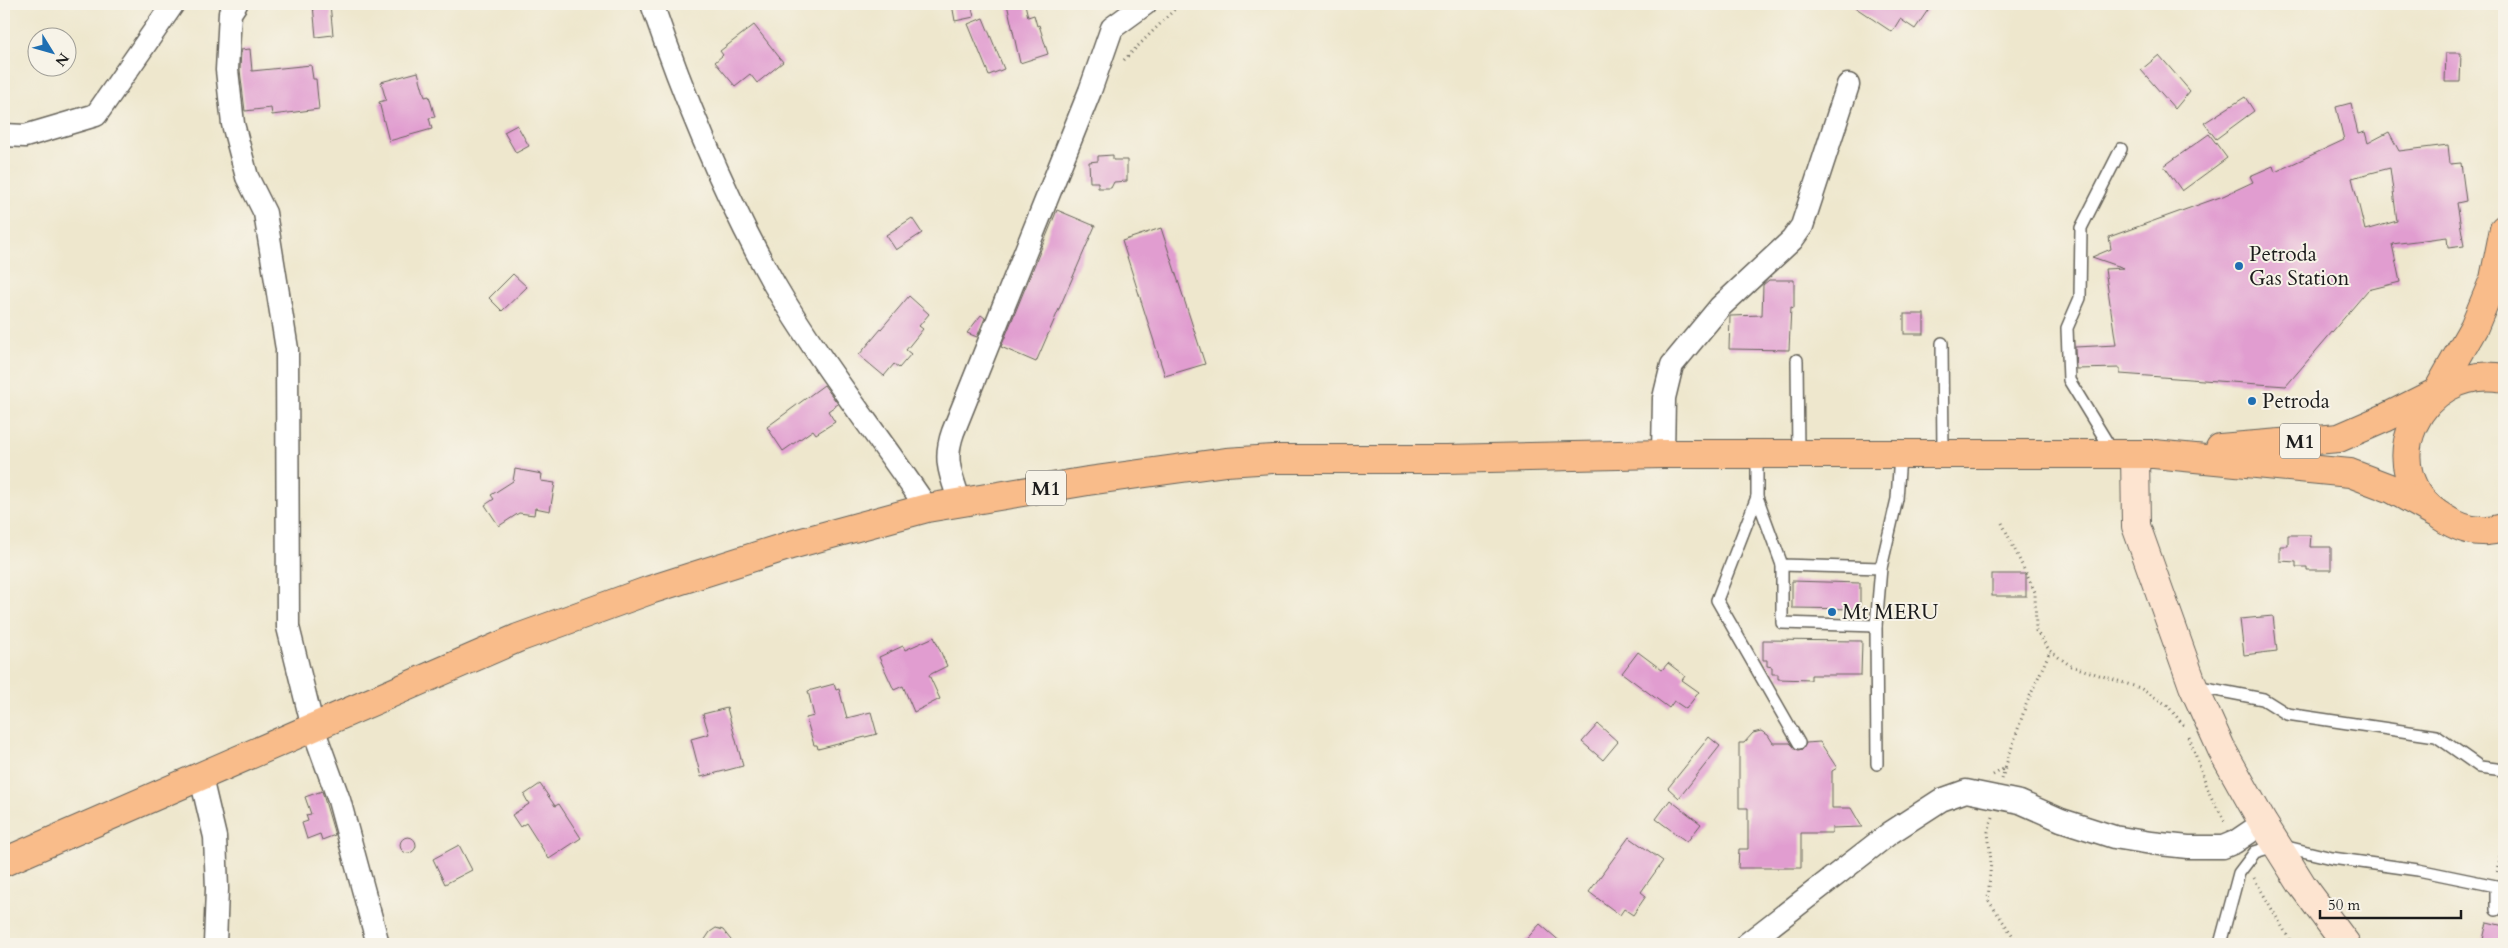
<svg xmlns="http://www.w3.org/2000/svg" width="2508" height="948" font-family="Cardo,serif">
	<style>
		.building { fill: #e19dd0; fill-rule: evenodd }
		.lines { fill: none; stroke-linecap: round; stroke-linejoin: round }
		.lane-casing { stroke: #66635a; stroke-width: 14 }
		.street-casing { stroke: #66635a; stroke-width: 25 }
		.secondary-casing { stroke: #66635a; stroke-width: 30 }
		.primary-casing { stroke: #66635a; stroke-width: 30 }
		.highway-casing { stroke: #66635a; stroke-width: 30 }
		.path { stroke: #66635a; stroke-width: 3; stroke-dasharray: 1 4; stroke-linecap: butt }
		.lane { stroke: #fff; stroke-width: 11 }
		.street { stroke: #fff; stroke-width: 22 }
		.secondary { stroke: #fde4d0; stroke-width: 28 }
		.primary { stroke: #f9bc8a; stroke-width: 28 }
		.highway { stroke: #f9bc8a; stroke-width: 28 }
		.poi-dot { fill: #1f6fb2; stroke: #f7f3e8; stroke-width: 2 }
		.labels { text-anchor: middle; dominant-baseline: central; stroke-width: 4; stroke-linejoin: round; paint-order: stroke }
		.shield { fill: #f7f3e8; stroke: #5e5c59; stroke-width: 1 }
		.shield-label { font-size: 20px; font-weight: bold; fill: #1c1c1c }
		.poi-label { font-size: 21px; fill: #1c1c1c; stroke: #f7f3e8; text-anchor: start }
	</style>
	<rect width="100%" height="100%" fill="#f7f3e8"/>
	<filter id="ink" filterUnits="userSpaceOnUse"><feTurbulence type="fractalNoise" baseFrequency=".02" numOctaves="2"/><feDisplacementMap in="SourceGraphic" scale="10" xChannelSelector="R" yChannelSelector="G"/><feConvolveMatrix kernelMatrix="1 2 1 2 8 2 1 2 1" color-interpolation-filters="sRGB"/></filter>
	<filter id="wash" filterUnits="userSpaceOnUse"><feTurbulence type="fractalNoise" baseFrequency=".0096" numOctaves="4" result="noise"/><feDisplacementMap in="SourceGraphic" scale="20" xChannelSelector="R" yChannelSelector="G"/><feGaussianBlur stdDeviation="1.12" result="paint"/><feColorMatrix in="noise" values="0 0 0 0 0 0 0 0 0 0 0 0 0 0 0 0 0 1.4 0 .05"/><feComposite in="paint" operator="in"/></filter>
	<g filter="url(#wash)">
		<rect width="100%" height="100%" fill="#eee7cd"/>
		<g id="blocks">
			<!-- building -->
			<g class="building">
				<polygon points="330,4 333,35 316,37 313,5"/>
				<polygon points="952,4 971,4 974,17 955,21"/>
				<polygon points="1007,4 1025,4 1028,17 1034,15 1037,26 1039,25 1048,54 1020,63"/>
				<polygon points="1850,4 1932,4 1915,29 1900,19 1892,32"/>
				<polygon points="983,18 1004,69 989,75 968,24"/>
				<polygon points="754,25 783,62 757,83 750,74 735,86 715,62 723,55 720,51"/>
				<polygon points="250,49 252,71 311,65 313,79 316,79 319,109 272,115 271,108 245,111 240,70 241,50"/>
				<polygon points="2446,53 2461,53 2460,82 2445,82"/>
				<polygon points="2159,55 2190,91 2175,109 2141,70"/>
				<polygon points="418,72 425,97 429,96 435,117 429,118 432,129 389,141 379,102 386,100 381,82"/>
				<polygon points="2245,97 2254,111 2216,139 2204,123"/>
				<path d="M2351,103L2358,134L2365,132L2368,143L2389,132L2399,151L2448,145L2450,164L2461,163L2466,201L2457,203L2464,246L2448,248L2447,237L2392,244L2400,282L2368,290L2286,386L2120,374V368L2076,369L2075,347L2116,345L2105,269L2124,268L2092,257L2111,249L2109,237L2223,196L2253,182L2250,176L2273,166L2275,172L2344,140L2336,107ZM2390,168L2397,221L2365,230L2352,178Z"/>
				<polygon points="517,125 529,146 516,153 504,132"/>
				<polygon points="2209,134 2227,158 2182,191 2164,166"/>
				<polygon points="1113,155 1113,160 1127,160 1127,181 1114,182 1111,188 1098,188 1098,182 1090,182 1089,162 1098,161 1098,156"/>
				<polygon points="1057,210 1095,226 1036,362 1001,347"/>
				<polygon points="912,218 922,233 896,250 886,235"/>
				<polygon points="1161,228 1205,364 1165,376 1122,241"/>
				<polygon points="513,274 527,287 502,311 489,298"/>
				<polygon points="1769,280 1794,280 1794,308 1791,307 1789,350 1729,349 1730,316 1762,315 1763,285"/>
				<polygon points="909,296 929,314 919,326 923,329 906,350 911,354 899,368 894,364 884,376 859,355"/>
				<rect x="1904" y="314" width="20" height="20"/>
				<polygon points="981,315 985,318 977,337 967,333"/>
				<polygon points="824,385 838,404 828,411 835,422 816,434 813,430 783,451 767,427"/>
				<polygon points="515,469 542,474 541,481 555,483 550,511 535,508 534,515 519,513 499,526 485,505 494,499 491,495 513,481"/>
				<polygon points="2288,535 2311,535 2310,547 2331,547 2331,570 2307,570 2307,567 2296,567 2296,562 2280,561 2280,546 2288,546"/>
				<rect x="1992" y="574" width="34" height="22"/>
				<polygon points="1792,581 1860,583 1860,609 1792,608"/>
				<polygon points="2273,616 2277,651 2244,655 2240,619"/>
				<polygon points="934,637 947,666 929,675 940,699 914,712 903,686 894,690 879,657 903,646 905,650"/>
				<polygon points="1763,640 1862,641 1861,675 1811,675 1811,680 1778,679 1778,674 1772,674 1772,667 1767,666 1767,660 1763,660"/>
				<polygon points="1638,652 1662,670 1668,663 1685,676 1682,680 1699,692 1686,709 1674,701 1669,708 1622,673"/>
				<polygon points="834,684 836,690 839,689 847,718 871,712 877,734 818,749 817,745 814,745 806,718 814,716 808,691"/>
				<polygon points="727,708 743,766 701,777 691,739 709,734 703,714"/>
				<polygon points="1598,724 1618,742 1603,760 1582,742"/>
				<polygon points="1761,731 1768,735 1773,743 1790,743 1798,750 1803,749 1806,743 1820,742 1837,768 1832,771 1832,808 1851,808 1862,827 1832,828 1832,833 1801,833 1801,868 1738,868 1739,849 1748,849 1748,808 1739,808 1739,743 1744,743 1753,733"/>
				<polygon points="1709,737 1720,746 1679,798 1668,788"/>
				<polygon points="540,784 555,806 559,804 581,838 549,859 526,823 520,827 512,815 529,804 524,795"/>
				<polygon points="322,791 335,835 322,840 320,834 307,839 302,823 308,821 306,815 311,814 305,797"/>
				<polygon points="1670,800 1701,824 1687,842 1656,819"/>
				<polygon points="1629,837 1663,861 1641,892 1646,896 1633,915 1624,909 1620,915 1589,892"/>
				<circle cx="408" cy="845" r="8"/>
				<polygon points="459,845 472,870 445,884 433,859"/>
				<polygon points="2487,922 2504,926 2502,944 2482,944"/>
				<polygon points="1540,924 1563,944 1522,944"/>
				<polygon points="716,928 723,930 734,944 702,944 710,932"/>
			</g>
		</g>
	</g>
	<g filter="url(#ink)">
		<use href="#blocks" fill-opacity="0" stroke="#66635a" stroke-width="1"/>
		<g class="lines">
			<defs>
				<g id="lane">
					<polyline points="1942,343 1943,454"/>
					<polyline points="1797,360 1798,454"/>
					<polyline points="2113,452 2069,380 2067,328 2080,298 2081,228 2121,149"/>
					<polyline points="1757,454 1757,497 1782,565 1881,568 1897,499 1900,456"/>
					<polyline points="1757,497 1717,600 1799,743"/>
					<polyline points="1782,565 1782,623 1876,626 1881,568"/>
					<polyline points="1876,626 1877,764"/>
					<polyline points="2195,686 2263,699 2287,714 2436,736 2480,767 2504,770"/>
					<polyline points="2220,944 2239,873 2255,852 2278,845 2332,858 2418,870 2496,886 2496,910"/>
				</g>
				<g id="street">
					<polyline points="236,4 230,13 227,70 233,124 247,177 265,213 287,349 288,627 313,728 339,800 378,944"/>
					<path d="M652,4C685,100 724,195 774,284C818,360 878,435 927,508"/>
					<polyline points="4,135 25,136 96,115 173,4"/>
					<polyline points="1663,454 1664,398 1672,365 1720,307 1792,240 1802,226 1848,85"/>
					<path d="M960,502C951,475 943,460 953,432L1090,91L1112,28L1145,4"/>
					<polyline points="201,778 215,837 217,889 215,944"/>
					<polyline points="1747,944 1890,833 1941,800 1966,791 2020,802 2061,820 2114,837 2151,843 2188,847 2223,847 2235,842 2263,823"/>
				</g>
				<polyline id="secondary" points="2135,454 2136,526 2193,686 2222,750 2263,823 2302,885 2346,944"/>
				<polyline id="primary" points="2437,392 2474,327 2494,279 2504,229"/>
				<g id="highway">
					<path d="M2504,378C2418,363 2369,472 2442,517C2454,525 2467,531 2482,531C2489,532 2497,529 2504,528"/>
					<polyline points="2220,448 2339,438 2385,418 2437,392"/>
					<polyline points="4,862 518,638 650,590 791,545 927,508 1088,481 1226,462 1273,459 1447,459 1663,454 2154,454 2350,473 2392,489 2434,512"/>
				</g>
			</defs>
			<!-- lane casing -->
			<use href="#lane" class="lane-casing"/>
			<!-- street casing -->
			<use href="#street" class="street-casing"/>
			<!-- secondary casing -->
			<use href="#secondary" class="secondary-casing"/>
			<!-- primary casing -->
			<use href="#primary" class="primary-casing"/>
			<!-- highway casing -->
			<use href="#highway" class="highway-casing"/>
			<!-- path -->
			<g class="path">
				<polyline points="1124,60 1180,4"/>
				<polyline points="2002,523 2035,592 2036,631 2050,651 2071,666 2140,688 2167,705 2185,727"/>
				<polyline points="2189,737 2210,795 2226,823"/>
				<polyline points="1993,775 2005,768 2026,705 2050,651"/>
				<polyline points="2002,779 2005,768"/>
				<polyline points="1993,817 1988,832 1991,861 1988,900 2013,936 2013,944"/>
				<polyline points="2498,872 2504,826"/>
				<polyline points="2254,878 2292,944"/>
			</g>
			<!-- lane -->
			<use href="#lane" class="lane"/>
			<!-- street -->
			<use href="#street" class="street"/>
			<!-- secondary -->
			<use href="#secondary" class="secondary"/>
			<!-- primary -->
			<use href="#primary" class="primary"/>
			<!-- highway -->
			<use href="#highway" class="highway"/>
		</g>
	</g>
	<!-- markers -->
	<g class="poi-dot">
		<circle cx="2239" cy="266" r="5"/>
		<circle cx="2252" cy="401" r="5"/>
		<circle cx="1832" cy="612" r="5"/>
	</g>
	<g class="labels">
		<!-- shield labels -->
		<g class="shield">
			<rect x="2280" y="423.5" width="40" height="35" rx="4"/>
			<rect x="1026" y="470.5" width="40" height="35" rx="4"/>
		</g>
		<g class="shield-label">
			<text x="2300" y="441">M1</text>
			<text x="1046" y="488">M1</text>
		</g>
		<!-- poi labels -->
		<g class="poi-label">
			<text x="2249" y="254">Petroda<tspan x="2249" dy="24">Gas Station</tspan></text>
			<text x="2262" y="401">Petroda</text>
			<text x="1842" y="612">Mt MERU</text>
		</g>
	</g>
	<!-- margin -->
	<rect width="2508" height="948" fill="none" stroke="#f7f3e8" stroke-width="20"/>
	<!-- north arrow -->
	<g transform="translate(52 52) rotate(127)"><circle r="24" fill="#f7f3e8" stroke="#9f9d96"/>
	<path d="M0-4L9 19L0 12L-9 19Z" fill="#1f6fb2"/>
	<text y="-8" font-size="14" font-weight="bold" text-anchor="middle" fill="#1c1c1c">N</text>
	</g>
	<!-- scale -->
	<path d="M2320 910v8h141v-8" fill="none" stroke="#1c1c1c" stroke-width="2.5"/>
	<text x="2328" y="910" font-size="15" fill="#1c1c1c" stroke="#f7f3e8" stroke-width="4" paint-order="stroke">50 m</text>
</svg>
